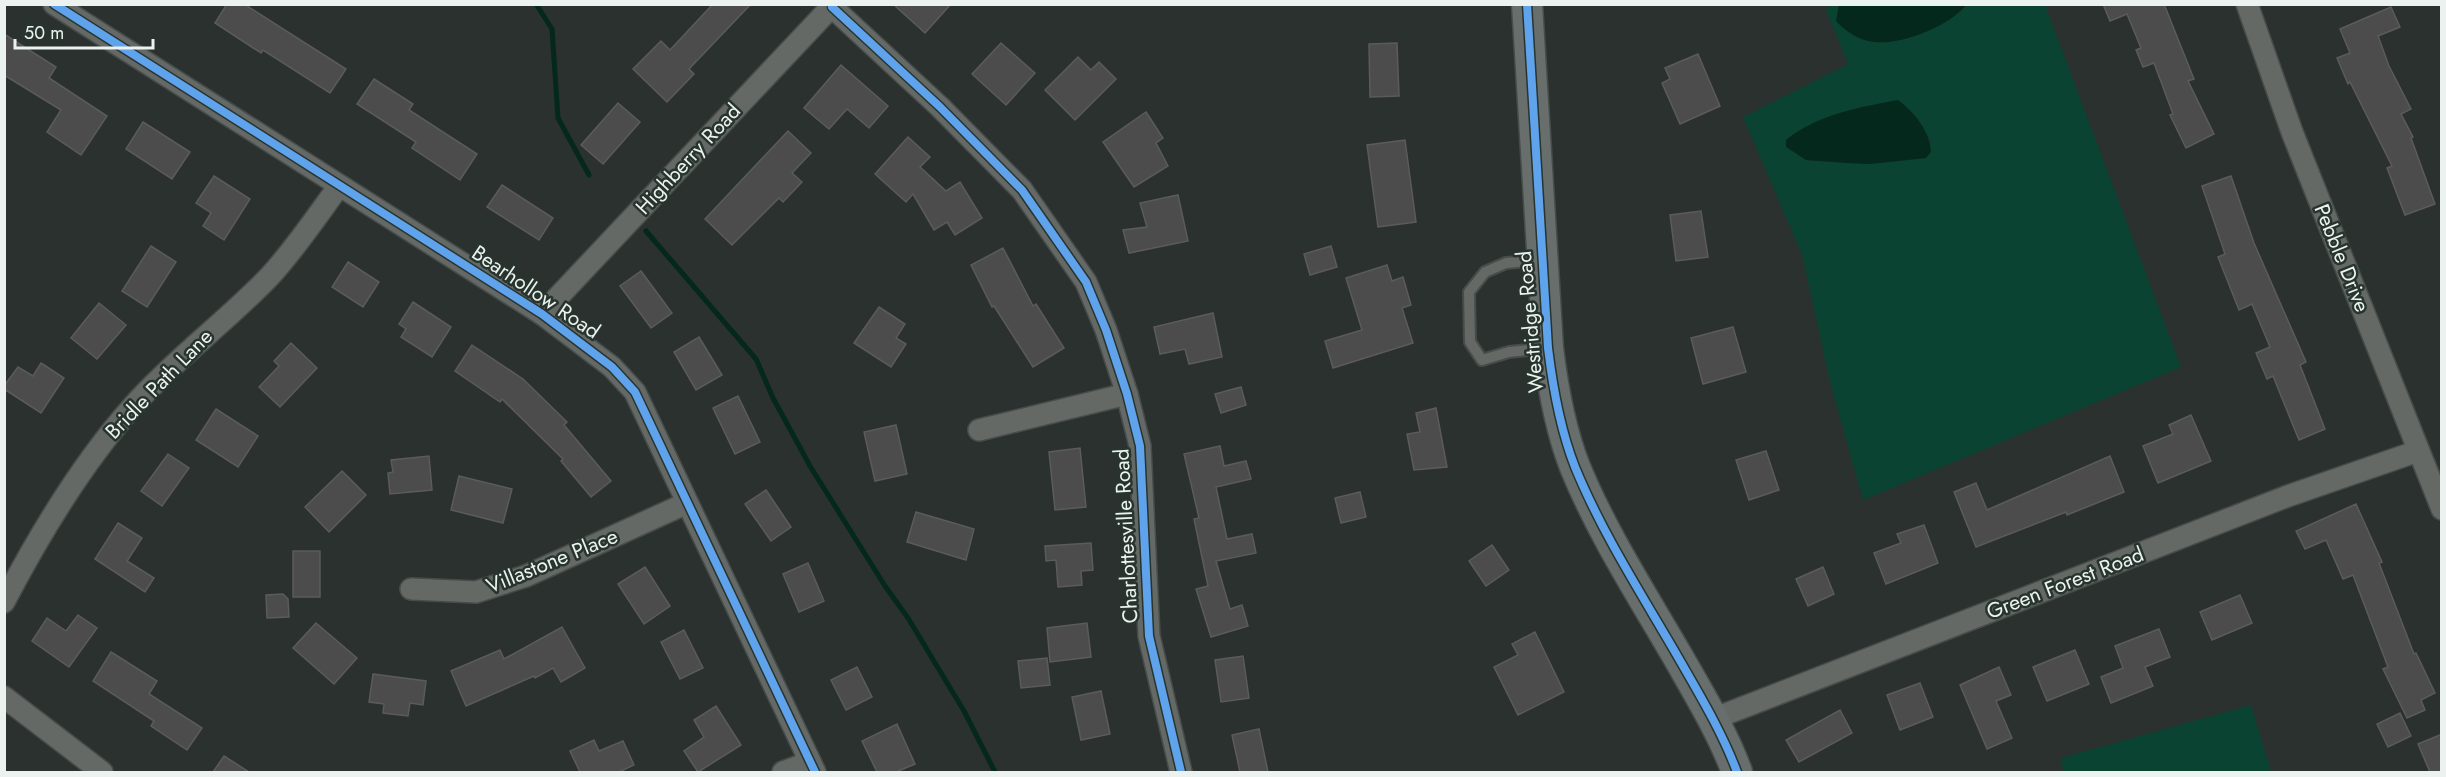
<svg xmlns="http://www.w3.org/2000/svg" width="2446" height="777" font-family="Jost,sans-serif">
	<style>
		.green { fill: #0a4331; fill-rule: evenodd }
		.water { fill: #04281b }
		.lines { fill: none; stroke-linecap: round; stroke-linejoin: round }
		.stream { stroke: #04281b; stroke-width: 5 }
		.building { fill: #4b4c4b; stroke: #5b5b5b; stroke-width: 1.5 }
		.service-casing { stroke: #474c4a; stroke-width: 14 }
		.minor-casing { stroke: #474c4a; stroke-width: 24 }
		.secondary-casing { stroke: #474c4a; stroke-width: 33 }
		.service { stroke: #646966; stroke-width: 10 }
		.minor { stroke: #646966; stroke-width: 21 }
		.secondary { stroke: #676e6b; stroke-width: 30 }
		.cycleway-casing { stroke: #28342e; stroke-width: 11 }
		.cycleway { stroke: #60a3ed; stroke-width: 8 }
		.labels { text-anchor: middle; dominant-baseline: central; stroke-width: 5; stroke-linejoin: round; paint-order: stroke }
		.street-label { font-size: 21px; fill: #ebf2ef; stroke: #28342e }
	</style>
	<rect width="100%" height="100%" fill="#2b312e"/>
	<!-- green -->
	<g class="green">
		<path d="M1831,5H1839L1836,10L1960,13L1966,5H2045L2181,367L1863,500L1830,382L1802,255L1743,117L1848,64L1826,10ZM1864,106L1912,111L1931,142L1926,158L1870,164L1806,160L1786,140C1808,122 1838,115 1864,106Z"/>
		<polygon points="2251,705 2271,772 2063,772 2061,758"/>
	</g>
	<!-- water -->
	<g class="water">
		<path d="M1839,5V4L1966,5C1949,27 1896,48 1868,41C1856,38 1844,30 1836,21Z"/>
		<path d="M1898,100C1914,112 1930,131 1931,152L1926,158L1870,164L1846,163L1806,160L1786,147V140C1816,115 1860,107 1898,100Z"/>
	</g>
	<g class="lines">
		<!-- stream -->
		<g class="stream">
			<polyline points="536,4 552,29 558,118 589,175"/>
			<polyline points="646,231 756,359 773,398 810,466 885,586 908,618 964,711 995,772"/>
		</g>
	</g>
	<!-- building -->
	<g class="building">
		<polygon points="227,4 244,4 346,69 330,93 263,50 261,53 215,23"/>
		<polygon points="713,4 751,4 689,69 694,74 667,102 633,69 661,41 670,50"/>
		<polygon points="893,4 951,4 925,33"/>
		<polygon points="2103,4 2164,4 2194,79 2188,81 2214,134 2186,148 2170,115 2173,114 2154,63 2143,67 2136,50 2141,48 2127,14 2110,21"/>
		<polygon points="2391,7 2400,27 2378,36 2389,66 2411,109 2401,114 2413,137 2411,138 2435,204 2405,215 2387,168 2392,166 2350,82 2348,84 2337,58 2350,53 2340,29"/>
		<polygon points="4,34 56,67 49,78 107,116 81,155 47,132 61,110 4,75"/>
		<polygon points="1001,43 1035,73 1006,105 972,74"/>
		<polygon points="1397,43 1399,96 1370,97 1369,44"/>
		<polygon points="1698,54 1720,106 1680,124 1662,83 1670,79 1665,68"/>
		<polygon points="1078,57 1091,70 1099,62 1116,79 1075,120 1045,90"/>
		<polygon points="841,65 888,106 869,128 847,109 829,129 804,108"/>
		<polygon points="374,79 413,104 409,110 477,154 460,180 412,148 416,142 357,104"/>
		<polygon points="618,103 640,122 603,164 581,145"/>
		<polygon points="1146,112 1163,138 1156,143 1168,166 1134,187 1103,142"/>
		<polygon points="143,122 190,152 172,179 126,149"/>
		<polygon points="788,131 811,153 792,173 802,182 783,202 779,198 732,245 705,219"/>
		<polygon points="908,137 930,157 920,167 946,191 960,182 982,218 955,235 947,222 934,230 913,194 906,202 875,174"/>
		<polygon points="1405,140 1416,222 1378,227 1367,145"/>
		<polygon points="214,176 250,199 224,240 203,226 211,213 196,203"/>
		<polygon points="2231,176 2254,243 2306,362 2300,365 2325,429 2299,440 2273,376 2267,379 2256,353 2270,347 2252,304 2239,310 2218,257 2225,254 2202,186"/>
		<polygon points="502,185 553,218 539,240 487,207"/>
		<polygon points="1178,195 1188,241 1129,253 1123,230 1147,227 1140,203"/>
		<polygon points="1701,211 1708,257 1676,261 1670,215"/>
		<polygon points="151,246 176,262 147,307 122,291"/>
		<polygon points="1331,246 1337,267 1310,275 1304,254"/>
		<polygon points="1003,248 1033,306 1036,304 1064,348 1033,367 994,306 992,307 971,265"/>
		<polygon points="348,262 379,282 363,307 332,287"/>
		<polygon points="1387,265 1392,281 1403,277 1411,305 1402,308 1413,343 1333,368 1325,341 1362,330 1346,278"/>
		<polygon points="641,271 672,313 651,328 620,286"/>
		<polygon points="413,302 451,327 432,357 401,337 406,329 399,324"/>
		<polygon points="99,303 126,325 97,359 71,338"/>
		<polygon points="879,307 905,324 896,338 906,344 891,367 854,343"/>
		<polygon points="1213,313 1222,357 1189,364 1185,349 1160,354 1154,327"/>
		<polygon points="1733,327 1746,372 1703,384 1691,338"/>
		<polygon points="699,337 722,375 696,390 674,352"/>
		<polygon points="291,343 317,368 280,407 259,387 279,366 274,361"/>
		<polygon points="472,345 523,379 567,422 564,425 611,481 591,497 561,461 563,459 502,399 500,402 455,371"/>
		<polygon points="41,363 64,378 41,413 4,389 4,386 18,367 33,376"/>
		<polygon points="1241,387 1246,405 1221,413 1215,394"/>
		<polygon points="738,396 760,442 735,454 713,408"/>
		<polygon points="1436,408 1447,467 1414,470 1407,434 1420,432 1416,413"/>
		<polygon points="216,409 258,436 238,467 196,440"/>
		<polygon points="2191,415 2211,461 2158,483 2143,446 2173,434 2169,425"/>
		<polygon points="896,425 907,474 875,481 864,432"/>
		<polygon points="1220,446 1224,466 1246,461 1251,479 1216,487 1227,539 1252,534 1256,553 1216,561 1230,609 1242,605 1248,626 1211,637 1196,589 1208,586 1194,519 1199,518 1184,454"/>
		<polygon points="1080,448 1086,507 1055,510 1049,452"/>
		<polygon points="1766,451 1779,490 1749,500 1736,460"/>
		<polygon points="168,454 189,468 162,506 141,491"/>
		<polygon points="429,456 432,490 390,494 388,473 393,472 391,460"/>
		<polygon points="2110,456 2124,492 2067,515 2066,512 1976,547 1954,492 1976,483 1987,510"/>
		<polygon points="342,471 366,495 329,532 305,507"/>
		<polygon points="459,476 512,489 503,523 451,510"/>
		<polygon points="766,490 791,527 771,541 745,504"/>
		<polygon points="1360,492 1366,517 1341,523 1335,498"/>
		<polygon points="2356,504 2382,562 2379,563 2414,654 2416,653 2435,693 2421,700 2425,710 2407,718 2383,669 2388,667 2353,575 2343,579 2326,540 2305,549 2296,531"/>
		<polygon points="916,512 974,529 966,560 907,542"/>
		<polygon points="118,523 142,538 127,561 154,578 145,592 95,559"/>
		<polygon points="1924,525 1938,563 1886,584 1874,553 1901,543 1897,534"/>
		<polygon points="1091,543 1093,570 1081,571 1082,585 1058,587 1056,560 1046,561 1045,546"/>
		<polygon points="1492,545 1509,570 1486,586 1469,561"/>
		<rect x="293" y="551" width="27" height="46"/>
		<polygon points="808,563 824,601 799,612 783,574"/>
		<polygon points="645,567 670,606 644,624 618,584"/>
		<polygon points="1823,567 1834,594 1808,606 1796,579"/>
		<polygon points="283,594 288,599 289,617 267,618 266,595"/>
		<polygon points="2240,595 2252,623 2212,640 2200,612"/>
		<polygon points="78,615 97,628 69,667 32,641 47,618 66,631"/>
		<polygon points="316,623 357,658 334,684 293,648"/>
		<polygon points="1087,623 1091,657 1050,662 1047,628"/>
		<polygon points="562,627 585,668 561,682 553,668 535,678 534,676 466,706 451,671 500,650 504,659"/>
		<polygon points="2159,629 2170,657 2145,667 2153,686 2111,703 2101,677 2123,668 2115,646"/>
		<polygon points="684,630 703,668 680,679 661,642"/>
		<polygon points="1535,632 1564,692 1518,715 1494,667 1518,655 1512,644"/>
		<polygon points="2075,650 2089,684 2047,701 2033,667"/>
		<polygon points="111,652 157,681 149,694 202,728 187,750 151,726 154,721 93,681"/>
		<polygon points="1243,656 1249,698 1221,702 1215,660"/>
		<polygon points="1047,658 1050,685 1021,688 1018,661"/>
		<polygon points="857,667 872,697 846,710 831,680"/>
		<polygon points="1999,667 2011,695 1996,701 2012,738 1987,749 1960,685"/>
		<polygon points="373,674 426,681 423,705 410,703 408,716 383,713 384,704 369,702"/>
		<polygon points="1920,683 1933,717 1900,730 1887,695"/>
		<polygon points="1101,691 1110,734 1081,740 1072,697"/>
		<polygon points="716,706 741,745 698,772 684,751 704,737 694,720"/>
		<polygon points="1840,710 1852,733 1799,762 1786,740"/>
		<polygon points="2400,713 2411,736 2388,747 2377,724"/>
		<polygon points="897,724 915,764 896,772 877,772 862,741"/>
		<polygon points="1259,729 1268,772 1240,772 1232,735"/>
		<polygon points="2442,734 2442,772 2430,772 2418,744"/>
		<polygon points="594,740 599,751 623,741 634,765 619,772 580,772 570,751"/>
		<polygon points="224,756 249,772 213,772"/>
	</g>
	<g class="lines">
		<defs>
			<polyline id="service" points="1542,260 1506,263 1485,272 1469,292 1470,342 1482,360 1509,352 1546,348"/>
			<g id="minor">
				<polyline points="54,4 542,314 612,367 635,392 815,772"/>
				<polyline points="2247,4 2292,132 2442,509"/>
				<polyline points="832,7 940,107 1022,190 1086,282 1106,330 1127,394 1140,446 1149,636 1181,772"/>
				<polyline points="542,314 834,4"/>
				<polyline points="979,430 1127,394"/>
				<polyline points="411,589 476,592 526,576 687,503"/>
				<path d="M4,602C40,533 82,463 134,405C176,358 227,321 270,276C295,249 317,216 339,186"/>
				<polyline points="4,697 102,772"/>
				<polyline points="1713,719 2288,496 2418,451"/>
				<polyline points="783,772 810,762"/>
			</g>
			<path id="secondary" d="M1527,4L1548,348C1553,389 1560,429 1575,467C1604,538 1648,604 1686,671C1705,704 1724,737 1737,772"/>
		</defs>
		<!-- service casing -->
		<use href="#service" class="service-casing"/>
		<!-- minor casing -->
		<use href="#minor" class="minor-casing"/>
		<!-- secondary casing -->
		<use href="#secondary" class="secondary-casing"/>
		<!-- service -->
		<use href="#service" class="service"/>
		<!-- minor -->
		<use href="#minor" class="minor"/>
		<!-- secondary -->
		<use href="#secondary" class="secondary"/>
		<defs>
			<g id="cycleway">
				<polyline points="54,4 542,314 612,367 635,392 815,772"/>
				<path d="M1527,4L1548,348C1553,389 1560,429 1575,467C1604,538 1648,604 1686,671C1705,704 1724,737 1737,772"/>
				<polyline points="832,7 940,107 1022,190 1086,282 1106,330 1127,394 1140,446 1149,636 1181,772"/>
			</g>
		</defs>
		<!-- cycleway casing -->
		<use href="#cycleway" class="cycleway-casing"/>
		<!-- cycleway -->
		<use href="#cycleway" class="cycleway"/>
	</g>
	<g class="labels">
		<!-- street labels -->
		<g class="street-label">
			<text transform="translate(688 159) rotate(-47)">Highberry Road</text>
			<text transform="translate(2342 258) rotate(68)">Pebble Drive</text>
			<text transform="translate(536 292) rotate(34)">Bearhollow Road</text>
			<text transform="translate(1530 322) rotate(-95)">Westridge Road</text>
			<text transform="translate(159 384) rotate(-46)">Bridle Path Lane</text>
			<text transform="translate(1126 536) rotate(-93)">Charlottesville Road</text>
			<text transform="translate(552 561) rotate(-22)">Villastone Place</text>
			<text transform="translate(2065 583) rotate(-21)">Green Forest Road</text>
		</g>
	</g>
	<!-- border -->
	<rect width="2446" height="777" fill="none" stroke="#ebf2ef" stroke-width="12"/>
	<!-- scale -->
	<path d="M15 39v9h138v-9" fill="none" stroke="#ebf2ef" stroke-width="3"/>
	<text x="24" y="39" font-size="18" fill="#ebf2ef" stroke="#28342e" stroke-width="4.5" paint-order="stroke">50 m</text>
</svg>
